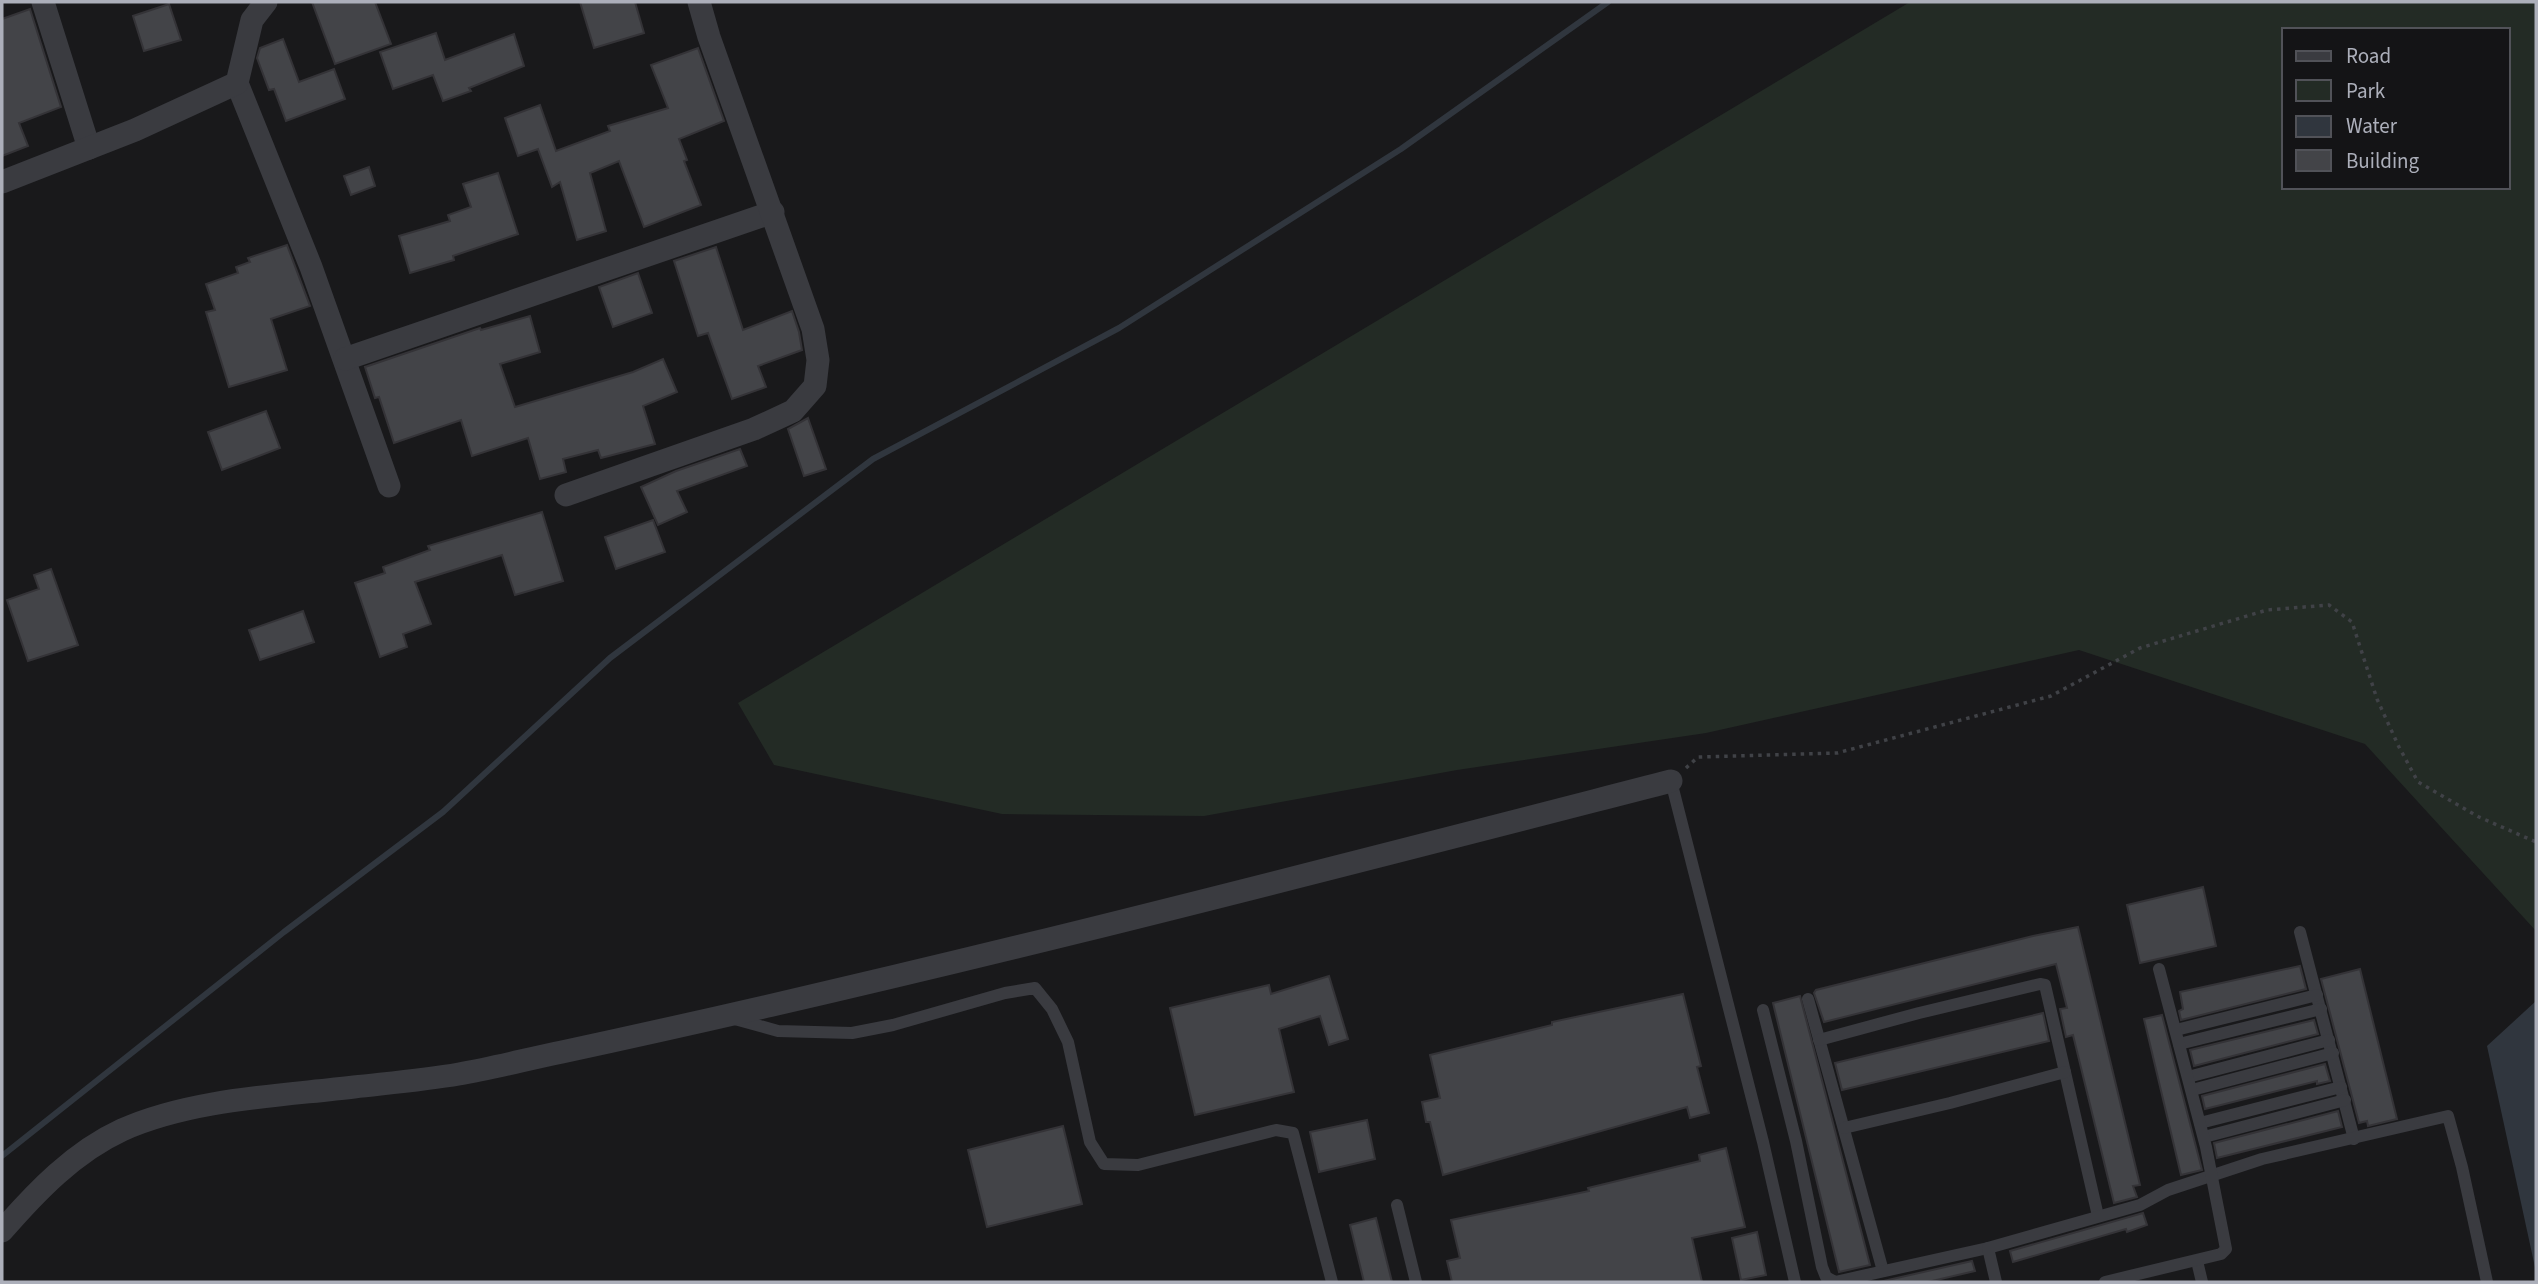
<svg xmlns="http://www.w3.org/2000/svg" width="2538" height="1284" font-family="'Source Sans 3',sans-serif">
	<style>
		.green { fill: #232b25; fill-rule: evenodd }
		.water { fill: #30363e }
		.lines { fill: none; stroke-linecap: round; stroke-linejoin: round }
		.stream { stroke: #30363e; stroke-width: 6 }
		.building { fill: #434448; stroke: #343337; stroke-width: 2 }
		.path { stroke: #404247; stroke-width: 3.5; stroke-dasharray: 3.5 5; stroke-linecap: butt }
		.service { stroke: #3a3b40; stroke-width: 12 }
		.minor { stroke: #3a3b40; stroke-width: 23 }
	</style>
	<rect width="100%" height="100%" fill="#19191b"/>
	<!-- green -->
	<path class="green" d="M1910,2H2536V931L2365,744L2079,650L1706,733L1457,770L1204,816L1002,814L774,765L738,703ZM2284,30H2508V187H2284Z"/>
	<!-- water -->
	<polygon class="water" points="2536,1001 2536,1272 2487,1046"/>
	<g class="lines">
		<!-- stream -->
		<polyline class="stream" points="2,1156 284,932 443,812 610,658 873,459 1119,328 1401,149 1608,2"/>
	</g>
	<!-- building -->
	<g class="building">
		<polygon points="312,2 375,2 391,44 335,64"/>
		<polygon points="580,2 635,2 644,33 594,48"/>
		<polygon points="169,4 181,40 144,51 133,16"/>
		<polygon points="30,9 61,107 19,123 28,146 2,156 2,19"/>
		<polygon points="436,33 445,60 514,34 524,66 469,88 471,91 443,101 433,75 393,89 380,52"/>
		<polygon points="283,39 299,82 334,69 345,99 286,121 274,89 269,90 257,58 260,48"/>
		<polygon points="698,48 724,121 679,139 687,160 684,161 701,205 644,227 619,161 590,173 606,231 577,240 560,182 552,187 538,149 518,156 505,118 540,105 556,151 610,131 608,126 668,108 651,65"/>
		<polygon points="369,167 375,186 351,195 344,176"/>
		<polygon points="498,173 518,234 453,256 454,260 410,273 399,236 450,221 448,215 471,207 463,184"/>
		<polygon points="287,245 310,306 271,319 287,370 229,387 206,312 215,310 206,284 238,273 236,267 250,262 248,258"/>
		<polygon points="716,247 743,330 792,311 799,332 802,350 758,366 766,387 732,399 708,333 698,336 674,261"/>
		<polygon points="638,273 652,313 613,327 599,287"/>
		<polygon points="530,316 540,352 500,364 515,407 633,372 663,359 677,392 643,406 655,444 601,458 598,450 563,459 566,472 540,479 528,438 472,456 461,420 394,443 379,397 375,398 365,367 480,328 481,330"/>
		<polygon points="266,411 280,448 222,470 208,432"/>
		<polygon points="808,418 826,469 804,476 788,429"/>
		<polygon points="740,449 747,466 677,491 687,512 658,525 641,487 676,471"/>
		<polygon points="542,512 563,581 515,595 502,555 415,582 431,624 403,634 407,647 380,657 355,583 385,573 383,567 430,550 428,546"/>
		<polygon points="653,520 665,552 616,569 605,537"/>
		<polygon points="51,569 78,645 28,661 7,600 39,589 34,575"/>
		<polygon points="303,611 314,642 260,660 249,630"/>
		<polygon points="2203,887 2216,946 2140,963 2127,905"/>
		<polygon points="2078,927 2140,1185 2133,1186 2137,1197 2114,1203 2073,1035 2066,1037 2060,1009 2067,1008 2056,964 1824,1022 1814,993 1816,990 2033,936"/>
		<polygon points="2300,966 2306,989 2181,1020 2179,1011 2183,1009 2180,992"/>
		<polygon points="2360,969 2397,1119 2368,1126 2367,1121 2359,1123 2321,979"/>
		<polygon points="1329,976 1348,1039 1329,1045 1320,1016 1279,1029 1294,1092 1195,1115 1170,1008 1269,985 1271,994"/>
		<polygon points="1683,994 1701,1066 1697,1067 1709,1113 1690,1118 1687,1107 1443,1175 1430,1122 1426,1122 1422,1102 1440,1098 1430,1055 1552,1025 1552,1022"/>
		<polygon points="1800,996 1870,1265 1839,1272 1773,1003"/>
		<polygon points="2043,1013 2049,1041 1842,1090 1835,1063"/>
		<polygon points="2162,1015 2202,1170 2181,1175 2144,1019"/>
		<polygon points="2314,1020 2318,1034 2194,1066 2190,1050"/>
		<polygon points="2325,1064 2330,1081 2317,1084 2317,1081 2205,1109 2202,1096"/>
		<polygon points="2338,1111 2342,1127 2217,1158 2214,1143"/>
		<polygon points="1367,1120 1375,1159 1319,1172 1310,1132"/>
		<polygon points="1063,1126 1082,1204 987,1227 968,1150"/>
		<polygon points="1726,1148 1745,1227 1692,1238 1702,1282 1452,1282 1447,1261 1460,1258 1451,1220 1589,1191 1588,1188 1700,1161 1699,1155"/>
		<polygon points="2143,1213 2147,1225 2127,1232 2126,1229 2013,1262 2010,1251"/>
		<polygon points="1376,1218 1392,1282 1364,1282 1350,1225"/>
		<polygon points="1757,1232 1766,1275 1741,1280 1732,1238"/>
		<polygon points="1972,1261 1975,1271 1928,1282 1879,1282"/>
	</g>
	<g class="lines">
		<!-- path -->
		<polyline class="path" points="1686,768 1698,757 1837,753 2051,696 2140,648 2267,610 2329,605 2352,622 2377,699 2399,747 2418,782 2479,817 2536,842"/>
		<!-- service -->
		<g class="service">
			<polyline points="1671,781 1763,1142 1795,1282"/>
			<polyline points="2300,932 2354,1139"/>
			<polyline points="1808,999 1883,1271"/>
			<polyline points="1763,1010 1796,1141 1822,1267 1826,1277 1835,1282 1988,1248"/>
			<polyline points="731,1018 778,1031 852,1033 893,1025 1005,993 1035,988 1052,1009 1068,1042 1090,1142 1104,1164 1138,1165 1276,1130 1293,1133 1332,1282"/>
			<polyline points="2176,1030 2317,995"/>
			<polyline points="1819,1040 1919,1013 2040,984 2045,985 2098,1216"/>
			<polyline points="2179,1044 2321,1009"/>
			<polyline points="2188,1077 2329,1040"/>
			<polyline points="2192,1090 2333,1053"/>
			<polyline points="2200,1123 2341,1087"/>
			<polyline points="1844,1128 1950,1103 2065,1072"/>
			<polyline points="2204,1137 2345,1100"/>
			<polyline points="1397,1205 1416,1282"/>
			<polyline points="2197,1261 2202,1282"/>
			<polyline points="1996,1282 1988,1248 2140,1205 2168,1190 2262,1159 2448,1116 2462,1167 2487,1282"/>
			<polyline points="2105,1282 2221,1254 2226,1249 2206,1147 2159,969"/>
		</g>
		<!-- minor -->
		<g class="minor">
			<polyline points="43,2 89,148"/>
			<polyline points="237,83 311,267 389,486"/>
			<polyline points="2,182 135,130 237,83 252,20 266,2"/>
			<polyline points="345,359 773,212"/>
			<polyline points="566,495 754,429 793,411 815,386 818,360 813,329 709,37 699,2"/>
			<path d="M2,1231C36,1192 74,1152 122,1130C191,1099 279,1096 354,1087C389,1083 424,1080 459,1074C493,1068 528,1059 562,1052C934,972 1302,876 1671,781"/>
		</g>
	</g>
	<!-- border -->
	<rect width="2538" height="1284" fill="none" stroke="#acafba" stroke-width="7"/>
	<!-- legend -->
	<rect x="2282" y="28" width="228" height="161" fill="#141416" stroke="#515258" stroke-width="2"/>
	<rect x="2296" y="51" width="35" height="10" fill="#3a3b40" stroke="#515258" stroke-width="2"/>
	<text x="2346" y="63" font-size="21" fill="#acafba">Road</text>
	<rect x="2296" y="80" width="35" height="21" fill="#232b25" stroke="#515258" stroke-width="2"/>
	<text x="2346" y="98" font-size="21" fill="#acafba">Park</text>
	<rect x="2296" y="116" width="35" height="21" fill="#30363e" stroke="#515258" stroke-width="2"/>
	<text x="2346" y="133" font-size="21" fill="#acafba">Water</text>
	<rect x="2296" y="150" width="35" height="21" fill="#434448" stroke="#515258" stroke-width="2"/>
	<text x="2346" y="168" font-size="21" fill="#acafba">Building</text>
</svg>
